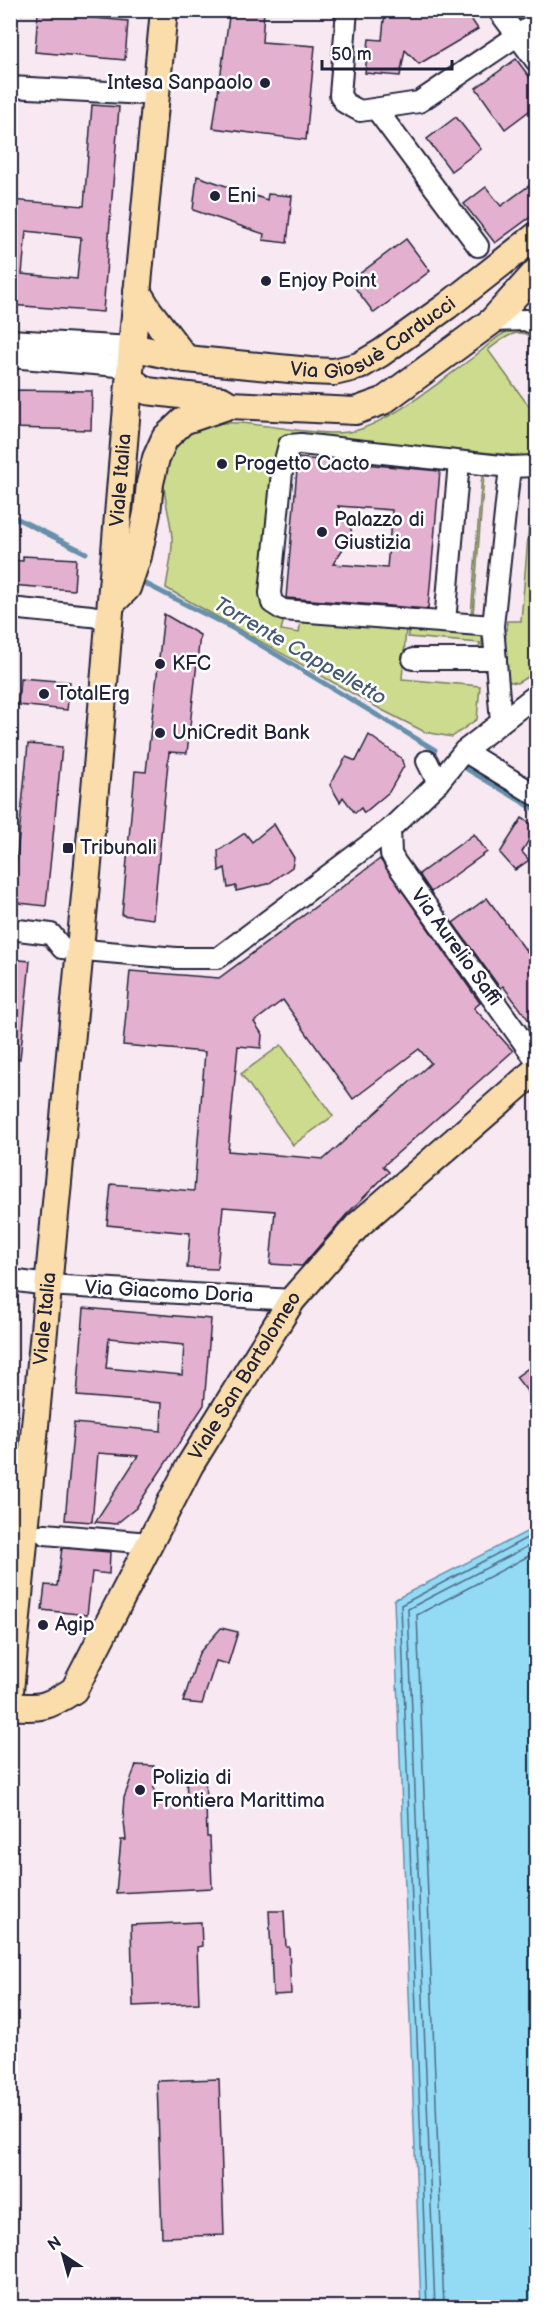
<svg xmlns="http://www.w3.org/2000/svg" width="547" height="2318" font-family="'Balsamiq Sans',sans-serif">
	<style>
		.green { fill: #cddb8e; stroke: #787e64; stroke-width: 1.5 }
		.water { fill: #93daf5; stroke: #6690ab; stroke-width: 1.5 }
		.lines { fill: none; stroke-linecap: round; stroke-linejoin: round }
		.shore { stroke: #4f6c85; stroke-width: 1.5 }
		.stream { stroke: #6690ab; stroke-width: 5 }
		.building { fill: #e3b1cf; stroke: #22223b; stroke-width: 1.5; fill-rule: evenodd }
		.minor-casing { stroke: #22223b; stroke-width: 24 }
		.major-casing { stroke: #22223b; stroke-width: 30 }
		.minor { stroke: #fff; stroke-width: 20 }
		.major { stroke: #fbddab; stroke-width: 26 }
		.poi-dot { fill: #22223b; stroke: #fff; stroke-width: 2 }
		.labels { text-anchor: middle; dominant-baseline: central; stroke-width: 5; stroke-linejoin: round; paint-order: stroke }
		.poi-label { font-size: 20px; fill: #22223b; stroke: #fff; text-anchor: start }
		.street-label { font-size: 20px; fill: #22223b; stroke: #fff }
		.water-label { font-size: 21px; font-style: italic; fill: #445973; stroke: #fff }
	</style>
	<rect width="100%" height="100%" fill="#f7e8f1"/>
	<filter id="ink" filterUnits="userSpaceOnUse"><feTurbulence type="fractalNoise" baseFrequency=".0167" numOctaves="2"/><feDisplacementMap in="SourceGraphic" scale="12" xChannelSelector="R" yChannelSelector="G"/><feConvolveMatrix kernelMatrix="1 2 1 2 8 2 1 2 1" color-interpolation-filters="sRGB"/></filter>
	<g filter="url(#ink)">
		<!-- green -->
		<g class="green">
			<path d="M515,328L525,329L535,335L536,342C521,323 503,338 488,350L536,416V457L300,436L264,592L284,619L281,630L299,633L301,620L406,629L402,679L480,686L477,719L452,737L425,732L382,710L166,588C168,572 173,554 172,538C171,518 162,495 164,475C174,378 304,450 361,429C403,413 439,382 475,356C489,345 498,334 515,328Z"/>
			<polygon points="472,470 500,475 484,475 473,615 471,616 482,474 469,473"/>
			<polygon points="533,478 536,478 536,589 529,595 536,605 536,672 517,683 507,681 503,666 507,621 521,621"/>
			<polygon points="408,629 478,635 482,637 482,657 478,657 480,643 408,637"/>
			<polygon points="281,1045 333,1116 293,1145 241,1074"/>
		</g>
		<!-- water -->
		<polygon class="water" points="536,1527 536,2307 421,2307 394,1600"/>
		<g class="lines">
			<!-- shore -->
			<g class="shore">
				<polyline points="427,2308 401,1605 536,1533"/>
				<polyline points="435,2308 408,1609 536,1542"/>
				<polyline points="444,2308 417,1615 536,1552"/>
			</g>
			<!-- stream -->
			<g class="stream">
				<polyline points="10,515 86,553"/>
				<polyline points="146,584 234,629 435,750"/>
				<polyline points="467,769 536,810"/>
			</g>
		</g>
		<!-- building -->
		<g class="building">
			<polygon points="230,10 264,10 262,42 315,46 306,140 213,128"/>
			<polygon points="385,10 465,10 478,29 419,64 405,50 400,76 365,73 369,39 382,40"/>
			<polygon points="38,13 128,21 125,60 35,52"/>
			<polygon points="516,59 537,87 537,105 505,129 476,88"/>
			<path d="M92,105L119,107L103,312L10,305V200L84,206ZM26,231L81,237L77,279L22,274Z"/>
			<polygon points="456,117 481,149 451,171 427,139"/>
			<polygon points="197,176 267,200 268,194 292,196 287,243 263,240 264,234 193,210"/>
			<polygon points="537,180 537,212 495,243 464,204 486,187 501,206"/>
			<polygon points="406,239 430,271 374,313 350,281"/>
			<polygon points="10,390 92,391 91,430 10,428"/>
			<path d="M298,458L440,471L428,609L286,598ZM338,506L392,510L387,568L333,564L352,535L351,529Z"/>
			<polygon points="23,556 76,559 74,590 10,585 10,560 23,561"/>
			<polygon points="164,614 200,635 187,753 169,752 153,919 122,915 135,771 146,772"/>
			<polygon points="20,678 70,682 67,710 18,705"/>
			<polygon points="369,735 401,758 404,766 389,792 364,813 361,808 355,813 343,797 340,802 330,785 346,757 356,761"/>
			<polygon points="28,744 62,747 46,906 10,902 10,875 15,876"/>
			<polygon points="522,818 536,827 522,852 529,860 515,870 500,853"/>
			<polygon points="274,824 294,858 292,867 268,884 236,891 236,886 228,888 225,868 219,871 218,851 245,833 252,842"/>
			<polygon points="474,834 487,852 431,892 419,874"/>
			<path d="M380,859L480,1003L474,1008L513,1051L383,1166L389,1172L346,1215L302,1266L270,1264L275,1211L223,1207L217,1269L187,1268L190,1233L107,1225L111,1184L194,1191L205,1052L123,1045L130,971L219,978ZM283,1000L353,1099L419,1049L431,1063L324,1159L228,1151L238,1046L261,1048L262,1034L254,1022Z"/>
			<polygon points="487,898 530,956 537,952 537,1031 503,986 500,988 453,923"/>
			<polygon points="10,959 30,961 20,1059 10,1059"/>
			<path d="M84,1308L211,1319L204,1405L136,1508L116,1524L95,1522L138,1456L98,1453L92,1522L65,1520L74,1423L161,1431L162,1403L77,1396ZM109,1338L184,1345L182,1375L106,1368Z"/>
			<polygon points="537,1362 537,1404 516,1377"/>
			<polygon points="62,1548 110,1552 109,1574 92,1572 87,1615 42,1610 45,1585 57,1586"/>
			<polygon points="221,1628 238,1632 228,1664 216,1661 202,1704 183,1702 199,1653"/>
			<polygon points="136,1765 154,1766 154,1799 187,1798 186,1772 205,1771 207,1837 210,1837 212,1888 116,1893 121,1840 126,1840 123,1811 124,1798"/>
			<polygon points="269,1911 284,1911 286,1947 289,1947 291,1994 273,1995"/>
			<polygon points="201,1922 202,1946 197,1947 199,2003 133,2006 131,1925"/>
			<polygon points="219,2079 224,2235 162,2237 157,2081"/>
		</g>
		<g class="lines">
			<defs>
				<g id="minor">
					<polyline points="347,10 340,95 345,103 360,111 419,102 536,23"/>
					<polyline points="498,10 536,61"/>
					<polyline points="10,87 146,94"/>
					<polyline points="376,109 478,246"/>
					<polyline points="492,321 526,320 536,325"/>
					<polyline points="10,340 132,347"/>
					<polyline points="10,357 130,367"/>
					<polyline points="10,608 91,616 109,619"/>
					<polyline points="445,622 459,462"/>
					<polyline points="493,626 283,610 272,603 270,593 282,472 289,445 301,444 510,467"/>
					<polyline points="413,659 496,659"/>
					<polyline points="501,722 493,626 510,467 536,466"/>
					<polyline points="464,751 536,795"/>
					<polyline points="427,761 438,783"/>
					<polyline points="390,829 391,854 396,863 536,1060"/>
					<polyline points="10,929 51,934 62,948 176,958 218,958 390,829 438,783 464,751 536,695"/>
					<polyline points="10,1280 48,1285 292,1300"/>
					<polyline points="45,1534 149,1543"/>
				</g>
				<g id="major">
					<polyline points="137,291 149,311 186,359"/>
					<path id="s1" d="M132,347L186,359L310,371L334,372L359,366L381,353L447,306L536,236"/>
					<polyline points="130,380 147,391 222,400 230,405 355,411 383,401 492,321 536,272"/>
					<polyline points="114,601 127,588 138,556 147,513 150,483 156,458 165,438 183,421 227,406"/>
					<path id="s2" d="M10,1691L97,768L132,347L164,10"/>
					<path id="s3" d="M10,1706C41,1709 48,1707 74,1690L190,1465L292,1300L358,1225L536,1070"/>
				</g>
			</defs>
			<!-- minor casing -->
			<use href="#minor" class="minor-casing"/>
			<!-- major casing -->
			<use href="#major" class="major-casing"/>
			<!-- minor -->
			<use href="#minor" class="minor"/>
			<!-- major -->
			<use href="#major" class="major"/>
		</g>
	</g>
	<!-- markers -->
	<g class="poi-dot">
		<circle cx="265" cy="83" r="6"/>
		<circle cx="215" cy="196" r="6"/>
		<circle cx="266" cy="281" r="6"/>
		<circle cx="222" cy="464" r="6"/>
		<circle cx="322" cy="532" r="6"/>
		<circle cx="160" cy="664" r="6"/>
		<circle cx="44" cy="694" r="6"/>
		<circle cx="160" cy="733" r="6"/>
		<rect x="62" y="842" width="12" height="12" rx="3"/>
		<circle cx="43" cy="1625" r="6"/>
		<circle cx="140" cy="1790" r="6"/>
	</g>
	<g class="labels">
		<!-- poi labels -->
		<g class="poi-label">
			<text x="253" y="83" text-anchor="end">Intesa Sanpaolo</text>
			<text x="227" y="196">Eni</text>
			<text x="278" y="281">Enjoy Point</text>
			<text x="234" y="464">Progetto Cacto</text>
			<text x="334" y="520">Palazzo di<tspan x="334" dy="23">Giustizia</tspan></text>
			<text x="172" y="664">KFC</text>
			<text x="56" y="694">TotalErg</text>
			<text x="172" y="733">UniCredit Bank</text>
			<text x="80" y="848">Tribunali</text>
			<text x="55" y="1625">Agip</text>
			<text x="152" y="1778">Polizia di<tspan x="152" dy="23">Frontiera Marittima</tspan></text>
		</g>
		<!-- street labels -->
		<g class="street-label">
			<text stroke="none"><textPath href="#s1" startOffset="252">Via Giosuè Carducci</textPath></text>
			<text stroke="none"><textPath href="#s2" startOffset="1216">Viale Italia</textPath></text>
			<text transform="translate(456 947) rotate(54)">Via Aurelio Saffi</text>
			<text transform="translate(169 1292) rotate(3)">Via Giacomo Doria</text>
			<text stroke="none"><textPath href="#s2" startOffset="374">Viale Italia</textPath></text>
			<text stroke="none"><textPath href="#s3" startOffset="426">Viale San Bartolomeo</textPath></text>
		</g>
		<!-- water labels -->
		<g class="water-label">
			<text transform="translate(300 651) rotate(30)">Torrente Cappelletto</text>
		</g>
	</g>
	<!-- margin -->
	<rect width="547" height="2318" fill="none" stroke="#fff" stroke-width="36"/>
	<rect x="18" y="18" width="511" height="2282" fill="none" stroke="#22223b" stroke-width="2" filter="url(#ink)"/>
	<!-- north arrow -->
	<g transform="translate(63 2255) rotate(324)" stroke="#ffffff" stroke-width="4.5" paint-order="stroke">
	<path d="M0-4.5L10 22L0 15L-10 22Z" fill="#22223b"/>
	<text y="-9" font-size="16" font-weight="bold" text-anchor="middle" fill="#22223b">N</text>
	</g>
	<!-- scale -->
	<path d="M322 60v9h130v-9" fill="none" stroke="#22223b" stroke-width="3"/>
	<text x="331" y="60" font-size="18" fill="#22223b" stroke="#ffffff" stroke-width="4.5" paint-order="stroke">50 m</text>
</svg>
